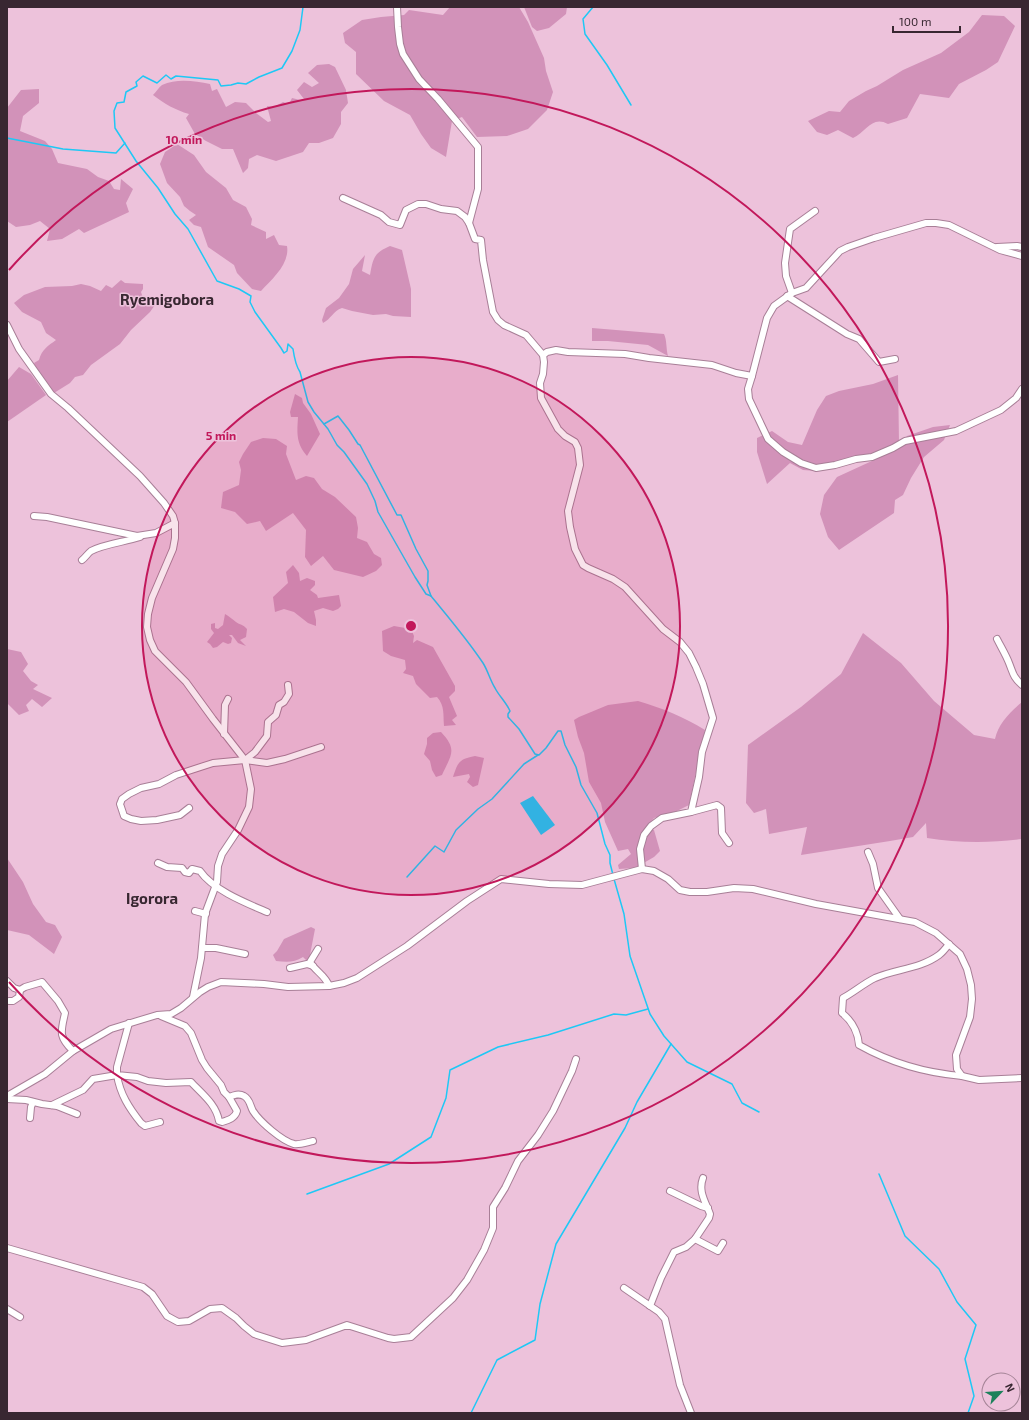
<svg xmlns="http://www.w3.org/2000/svg" width="1029" height="1420" font-family="'Exo 2',sans-serif">
	<style>
		.green { fill: #d292b9 }
		.water { fill: #1ec8f5 }
		.lines { fill: none; stroke-linecap: round; stroke-linejoin: round }
		.stream { stroke: #1ec8f5; stroke-width: 1.5 }
		.minor-casing { stroke: #a87f97; stroke-width: 8 }
		.minor { stroke: #fff; stroke-width: 6 }
		.ring { fill: none; stroke: #c2185b; stroke-width: 2 }
		.labels { text-anchor: middle; dominant-baseline: central; stroke-width: 3; stroke-linejoin: round; paint-order: stroke }
		.quarter-label { font-size: 15px; font-weight: bold; fill: #382731; stroke: #edc2db }
		.centre { fill: #c2185b; stroke: #edc2db; stroke-width: 2 }
		.ring-label { font-size: 12px; text-anchor: middle; font-weight: bold; fill: #c2185b; stroke: #edc2db; stroke-width: 3; stroke-linejoin: round; paint-order: stroke }
	</style>
	<rect width="100%" height="100%" fill="#edc2db"/>
	<!-- green -->
	<g class="green">
		<polygon points="450,7 519,7 528,22 544,58 546,71 553,92 547,110 528,129 507,136 477,137 462,117 452,121 446,157 431,148 421,134 410,115 384,101 356,74 356,52 345,43 343,33 362,20 381,17 404,15 409,10 443,15"/>
		<polygon points="524,7 567,7 566,14 549,28 537,31 532,27"/>
		<path d="M982,15L1004,16L1015,26L998,62L986,70L959,84L949,98L920,94L907,118L888,124C872,115 866,132 853,138L838,130L827,135L817,132L808,121L829,111L840,112L849,101L866,91L877,86L903,70L941,53L969,32Z"/>
		<path d="M329,64L335,67L346,90L348,103L341,112V124L333,138L319,143H309L303,152L276,161L257,155L249,159L248,168L243,173L233,149H222L206,141L195,134L186,118L189,114C175,110 165,104 153,95C156,92 159,87 162,85C177,78 195,81 210,84L212,91L217,89L226,107L235,102L246,103L256,113L268,122L271,121L267,106L274,107L283,102L289,104L292,98L300,100L304,99L297,90L304,82L312,87L319,83L308,73L317,65Z"/>
		<polygon points="39,89 39,103 23,116 20,131 45,141 52,149 58,163 87,169 98,177 109,181 114,189 120,190 121,179 133,189 126,203 129,212 84,233 79,229 62,239 47,241 50,229 40,221 30,225 16,227 7,221 7,108 21,90"/>
		<path d="M177,144L194,155L206,172L226,188L233,200L246,207L252,219L251,225L266,232V239L274,235L279,245L287,246C290,264 272,279 261,291L252,289L237,273L234,265L208,247L201,227L194,225L189,220L196,215L190,211L184,206L180,197L167,183L160,164L165,152Z"/>
		<path d="M390,246L402,250L411,289V317L393,316L386,314L373,315L352,311L342,308C333,311 331,319 323,323L322,320L326,308L339,298L349,284L353,269L365,255L362,271L370,275C373,258 374,253 390,246Z"/>
		<path d="M121,280L125,283L143,284V289L141,292L143,298L151,296L157,302L150,312L131,330L120,344L91,365L83,375L75,377L70,383L54,393L37,371L34,363L39,360C42,349 48,346 56,340L46,333L41,322L22,312L14,303L24,295L45,287L72,286L81,284L90,286L101,291L106,285L112,288Z"/>
		<path d="M592,328L664,334C667,340 666,349 668,356L648,345L608,341H592Z"/>
		<polygon points="19,367 31,374 46,395 7,422 7,381"/>
		<polygon points="898,375 899,443 888,449 834,463 817,471 803,470 790,463 767,484 757,452 757,438 772,431 788,442 802,445 817,410 826,396 839,391 873,384"/>
		<path d="M295,394L302,398L303,403L311,414L320,434L307,456C296,443 297,433 298,417H291L290,412Z"/>
		<polygon points="950,425 944,440 924,457 911,478 903,495 895,500 894,513 839,550 828,537 820,514 824,495 837,477 898,449 907,436 933,427"/>
		<polygon points="263,438 276,439 287,446 286,454 296,480 306,476 314,478 322,489 335,497 356,517 358,528 357,538 367,542 374,554 381,558 382,565 376,571 363,577 334,570 323,556 311,566 305,557 306,530 293,513 266,531 260,521 247,524 235,512 221,508 223,492 239,485 241,470 239,462 243,454 251,442"/>
		<polygon points="293,565 299,573 300,581 307,578 315,581 315,585 310,590 317,595 318,598 339,595 341,606 338,609 333,611 323,608 314,611 316,620 316,626 308,623 294,612 284,609 275,612 273,597 288,583 286,572"/>
		<path d="M225,614C229,616 232,619 236,622C240,625 243,624 247,629L246,637L240,640L246,646L238,643L232,635H229L232,638L231,643L228,644L223,642L217,647L213,648L210,644L207,642L214,633L211,629V624L215,623V628L218,629L223,625Z"/>
		<path d="M394,626L411,629L414,636L413,643L417,640L433,647L455,686V691L449,697L457,716L452,720L456,725L444,726C443,714 445,706 437,697L430,698L416,684L413,676L403,673L406,669L405,660L391,656L383,651L382,631Z"/>
		<path d="M863,633L901,663L934,701L974,735L995,739C998,724 1010,712 1022,702V839C991,843 958,843 927,838L926,823L913,837L890,841L801,855L807,827L769,834L766,809L754,813L746,803L748,745L801,707L841,674Z"/>
		<polygon points="7,649 21,652 28,664 23,671 31,681 38,685 33,689 52,698 42,707 32,699 26,705 29,711 19,715 7,703"/>
		<path d="M638,701C662,708 684,717 705,730L689,805L675,812L654,818L645,829L654,830L660,851L654,857L635,868L619,869L618,865L631,854L628,849L618,851L605,822L601,803L589,782L584,753L578,737L574,720L579,717L608,705Z"/>
		<path d="M441,732C458,750 451,755 442,775L436,777L432,770L430,761L424,754L427,744V738L433,733Z"/>
		<path d="M475,756L484,758L478,785L473,787L467,782L470,777L469,774L453,777C458,762 459,759 475,756Z"/>
		<polygon points="7,858 23,882 33,904 46,922 55,925 62,937 54,954 29,935 7,930"/>
		<path d="M311,927L315,929L309,960L307,961L303,957C294,963 286,962 276,961L273,955L277,951L284,939Z"/>
	</g>
	<!-- water -->
	<polygon class="water" points="533,796 555,825 541,835 520,803"/>
	<g class="lines">
		<!-- stream -->
		<g class="stream">
			<path d="M303,7L300,30L292,51L282,68L259,77L246,84L238,83L231,85L221,86L218,80L176,76L171,79L166,75L157,83L143,76L136,82L137,86L126,92L124,102L117,103L114,111L115,128L136,161L158,188L175,214L188,229L217,281L239,289L251,296L250,302L255,312L281,348L284,353L287,351L288,344L293,349C294,356 296,366 300,372L308,402L314,412L328,429L337,445L344,452L367,484L375,501L378,512L415,577L426,594L431,596C449,618 467,639 483,663C488,671 490,680 495,688C499,696 506,702 510,711L508,714V717L519,729L535,754L539,755L546,748L558,731H561L565,745L576,767L581,785L597,813L605,844L610,855V863L613,875"/>
			<polyline points="593,7 583,19 585,34 607,65 631,105"/>
			<polyline points="7,138 63,149 116,153 125,143"/>
			<polyline points="324,424 338,416 349,430 358,444 360,445 397,515 401,515 416,549 428,571 428,581 427,585 431,596"/>
			<polyline points="407,877 435,846 444,852 456,830 478,809 492,799 524,764 538,755"/>
			<polyline points="614,879 624,914 630,956 650,1014 664,1036 687,1062 732,1084 742,1103 759,1112"/>
			<polyline points="879,1174 905,1236 939,1269 957,1302 976,1325 965,1359 974,1396 968,1413"/>
			<polyline points="307,1194 389,1164 431,1137 446,1098 450,1070 498,1047 548,1035 614,1014 626,1015 648,1009"/>
			<polyline points="471,1413 497,1360 535,1340 540,1304 556,1244 625,1128 637,1102 671,1044"/>
		</g>
		<defs>
			<g id="minor">
				<polyline points="343,198 381,215 389,222 400,225 406,210 418,204 426,204 441,209 457,211 465,217 469,223 478,189 478,147 438,99 419,79 403,54 400,44 398,27 397,7"/>
				<polyline points="469,223 475,239 481,240 483,260 493,312 498,320 504,325 526,335 543,355 544,362 543,374 540,383 541,398 558,429 565,436 575,442 578,448 580,465 568,511 570,527 575,549 583,565 588,568 613,579 625,587 663,629 680,642 689,653 696,667 703,684 713,718 702,752 699,777 691,812 662,818 651,826 644,835 640,849 642,869"/>
				<polyline points="997,247 1017,246 1022,247"/>
				<polyline points="792,293 786,276 785,263 790,229 815,211"/>
				<polyline points="787,296 847,334 859,339 879,362 895,359"/>
				<polyline points="7,325 19,349 51,394 68,408 140,476 164,503 173,516 175,523 175,538 173,549 152,598 148,614 147,627 150,640 155,651 186,682 213,719 245,760 251,789 249,807 238,830 222,854 218,866 217,882 205,914 201,958 193,997"/>
				<polyline points="543,355 547,352 556,350 568,352 625,354 649,358 712,365 736,373 752,376 767,318 774,306 792,293 806,288 840,251 848,247 874,238 926,223 936,223 949,225 1000,250 1022,256"/>
				<polyline points="752,376 748,389 749,399 768,439 783,452 801,463 816,468 835,465 856,459 872,457 893,448 905,441 956,431 1001,410 1016,398 1022,389"/>
				<polyline points="34,516 47,517 137,536 156,533 175,523"/>
				<path d="M82,560C85,558 88,553 91,551C104,544 125,542 140,537"/>
				<path d="M997,639C1001,647 1006,655 1009,663C1013,673 1013,677 1022,685"/>
				<polyline points="224,734 225,705 228,699"/>
				<polyline points="245,760 267,763 285,759 321,747"/>
				<polyline points="189,808 180,815 157,820 141,821 131,819 124,816 120,804 122,799 129,794 141,788 159,784 176,775 213,763 245,760 255,752 267,736 268,722 276,715 279,705 284,702 289,694 288,685"/>
				<polyline points="691,812 717,805 721,808 722,833 729,843"/>
				<polyline points="868,852 873,864 878,888 900,919"/>
				<path d="M158,863L167,867L182,868L185,872L189,873L192,869L200,871C213,890 246,903 267,912"/>
				<polyline points="195,911 206,914"/>
				<path d="M949,944C946,948 943,952 939,955C920,969 895,969 875,978C863,984 854,992 843,998L842,1013C852,1021 858,1033 859,1045C891,1063 926,1073 962,1076"/>
				<polyline points="202,948 216,948 245,954"/>
				<path d="M318,949L310,962C315,971 326,976 329,986"/>
				<polyline points="290,968 307,964 313,966"/>
				<path d="M7,981L14,988L20,990L25,987L42,982L58,1001L65,1013C61,1032 58,1036 73,1051"/>
				<polyline points="9,1001 13,1001 19,997 20,990"/>
				<path d="M161,1016L185,1026L191,1033L202,1060L207,1068L221,1085L224,1092L229,1097C234,1095 239,1093 244,1096C250,1099 250,1106 253,1111C260,1122 282,1141 294,1144C299,1145 308,1142 313,1141"/>
				<path d="M129,1023L117,1067V1075L137,1077L148,1081L166,1083L191,1082C202,1094 216,1104 219,1121L222,1122C229,1120 235,1118 237,1111L229,1097"/>
				<polyline points="7,1096 45,1074 73,1051 111,1029 157,1015 171,1014 181,1008 200,992 208,987 221,982 264,984 288,987 329,986 344,983 357,978 407,946 467,901 501,879 549,884 582,885 642,869 654,871 668,879 680,890 690,892 707,892 734,888 753,889 816,904 915,922 936,933 960,954 967,969 971,985 972,999 970,1017 956,1055 957,1069 962,1076 979,1080 1022,1078"/>
				<polyline points="7,1099 26,1100 42,1104 57,1106 77,1114"/>
				<path d="M52,1105L83,1090L93,1079L117,1075C120,1094 129,1108 141,1123L145,1126L160,1122"/>
				<polyline points="30,1118 31,1107 33,1102"/>
				<polyline points="670,1191 701,1206 708,1208"/>
				<polyline points="695,1239 718,1251 723,1243"/>
				<polyline points="7,1248 143,1287 152,1294 167,1316 178,1322 189,1321 210,1309 222,1308 236,1318 244,1326 254,1334 282,1343 306,1340 347,1325 388,1338 394,1339 411,1337 453,1298 467,1280 484,1250 493,1228 493,1207 505,1188 518,1161 538,1135 553,1111 572,1071 576,1059"/>
				<polyline points="624,1288 659,1312 665,1319 680,1385 691,1413"/>
				<path d="M650,1306L661,1278L674,1252L686,1247L695,1239L709,1218L710,1214C705,1201 698,1191 703,1178"/>
				<polyline points="7,1309 20,1317"/>
			</g>
		</defs>
		<!-- minor casing -->
		<use href="#minor" class="minor-casing"/>
		<!-- minor -->
		<use href="#minor" class="minor"/>
	</g>
	<!-- distance rings -->
	<circle cx="411" cy="626" r="269" fill="#c2185b" fill-opacity=".12"/>
	<g class="ring">
		<circle cx="411" cy="626" r="269"/>
		<path d="M9 270A537 537 0 1 1 9 982"/>
	</g>
	<g class="labels">
		<!-- quarter labels -->
		<g class="quarter-label">
			<text x="167" y="299">Ryemigobora</text>
			<text x="152" y="898">Igorora</text>
		</g>
	</g>
	<circle cx="411" cy="626" r="6" class="centre"/>
	<g class="ring-label">
		<text x="184" y="144">10 min</text>
		<text x="221" y="440">5 min</text>
	</g>
	<!-- border -->
	<rect width="1029" height="1420" fill="none" stroke="#382731" stroke-width="16"/>
	<!-- north arrow -->
	<g transform="translate(1001 1392) rotate(65)"><circle r="19" fill="#edc2db" stroke="#a58497"/>
	<path d="M0-3L7 15L0 10L-7 15Z" fill="#1c815b"/>
	<text y="-6" font-size="11" font-weight="bold" text-anchor="middle" fill="#382731">N</text>
	</g>
	<!-- scale -->
	<path d="M893 26v6h67v-6" fill="none" stroke="#382731" stroke-width="2"/>
	<text x="899" y="26" font-size="12" fill="#382731" stroke="#edc2db" stroke-width="3" paint-order="stroke">100 m</text>
</svg>
